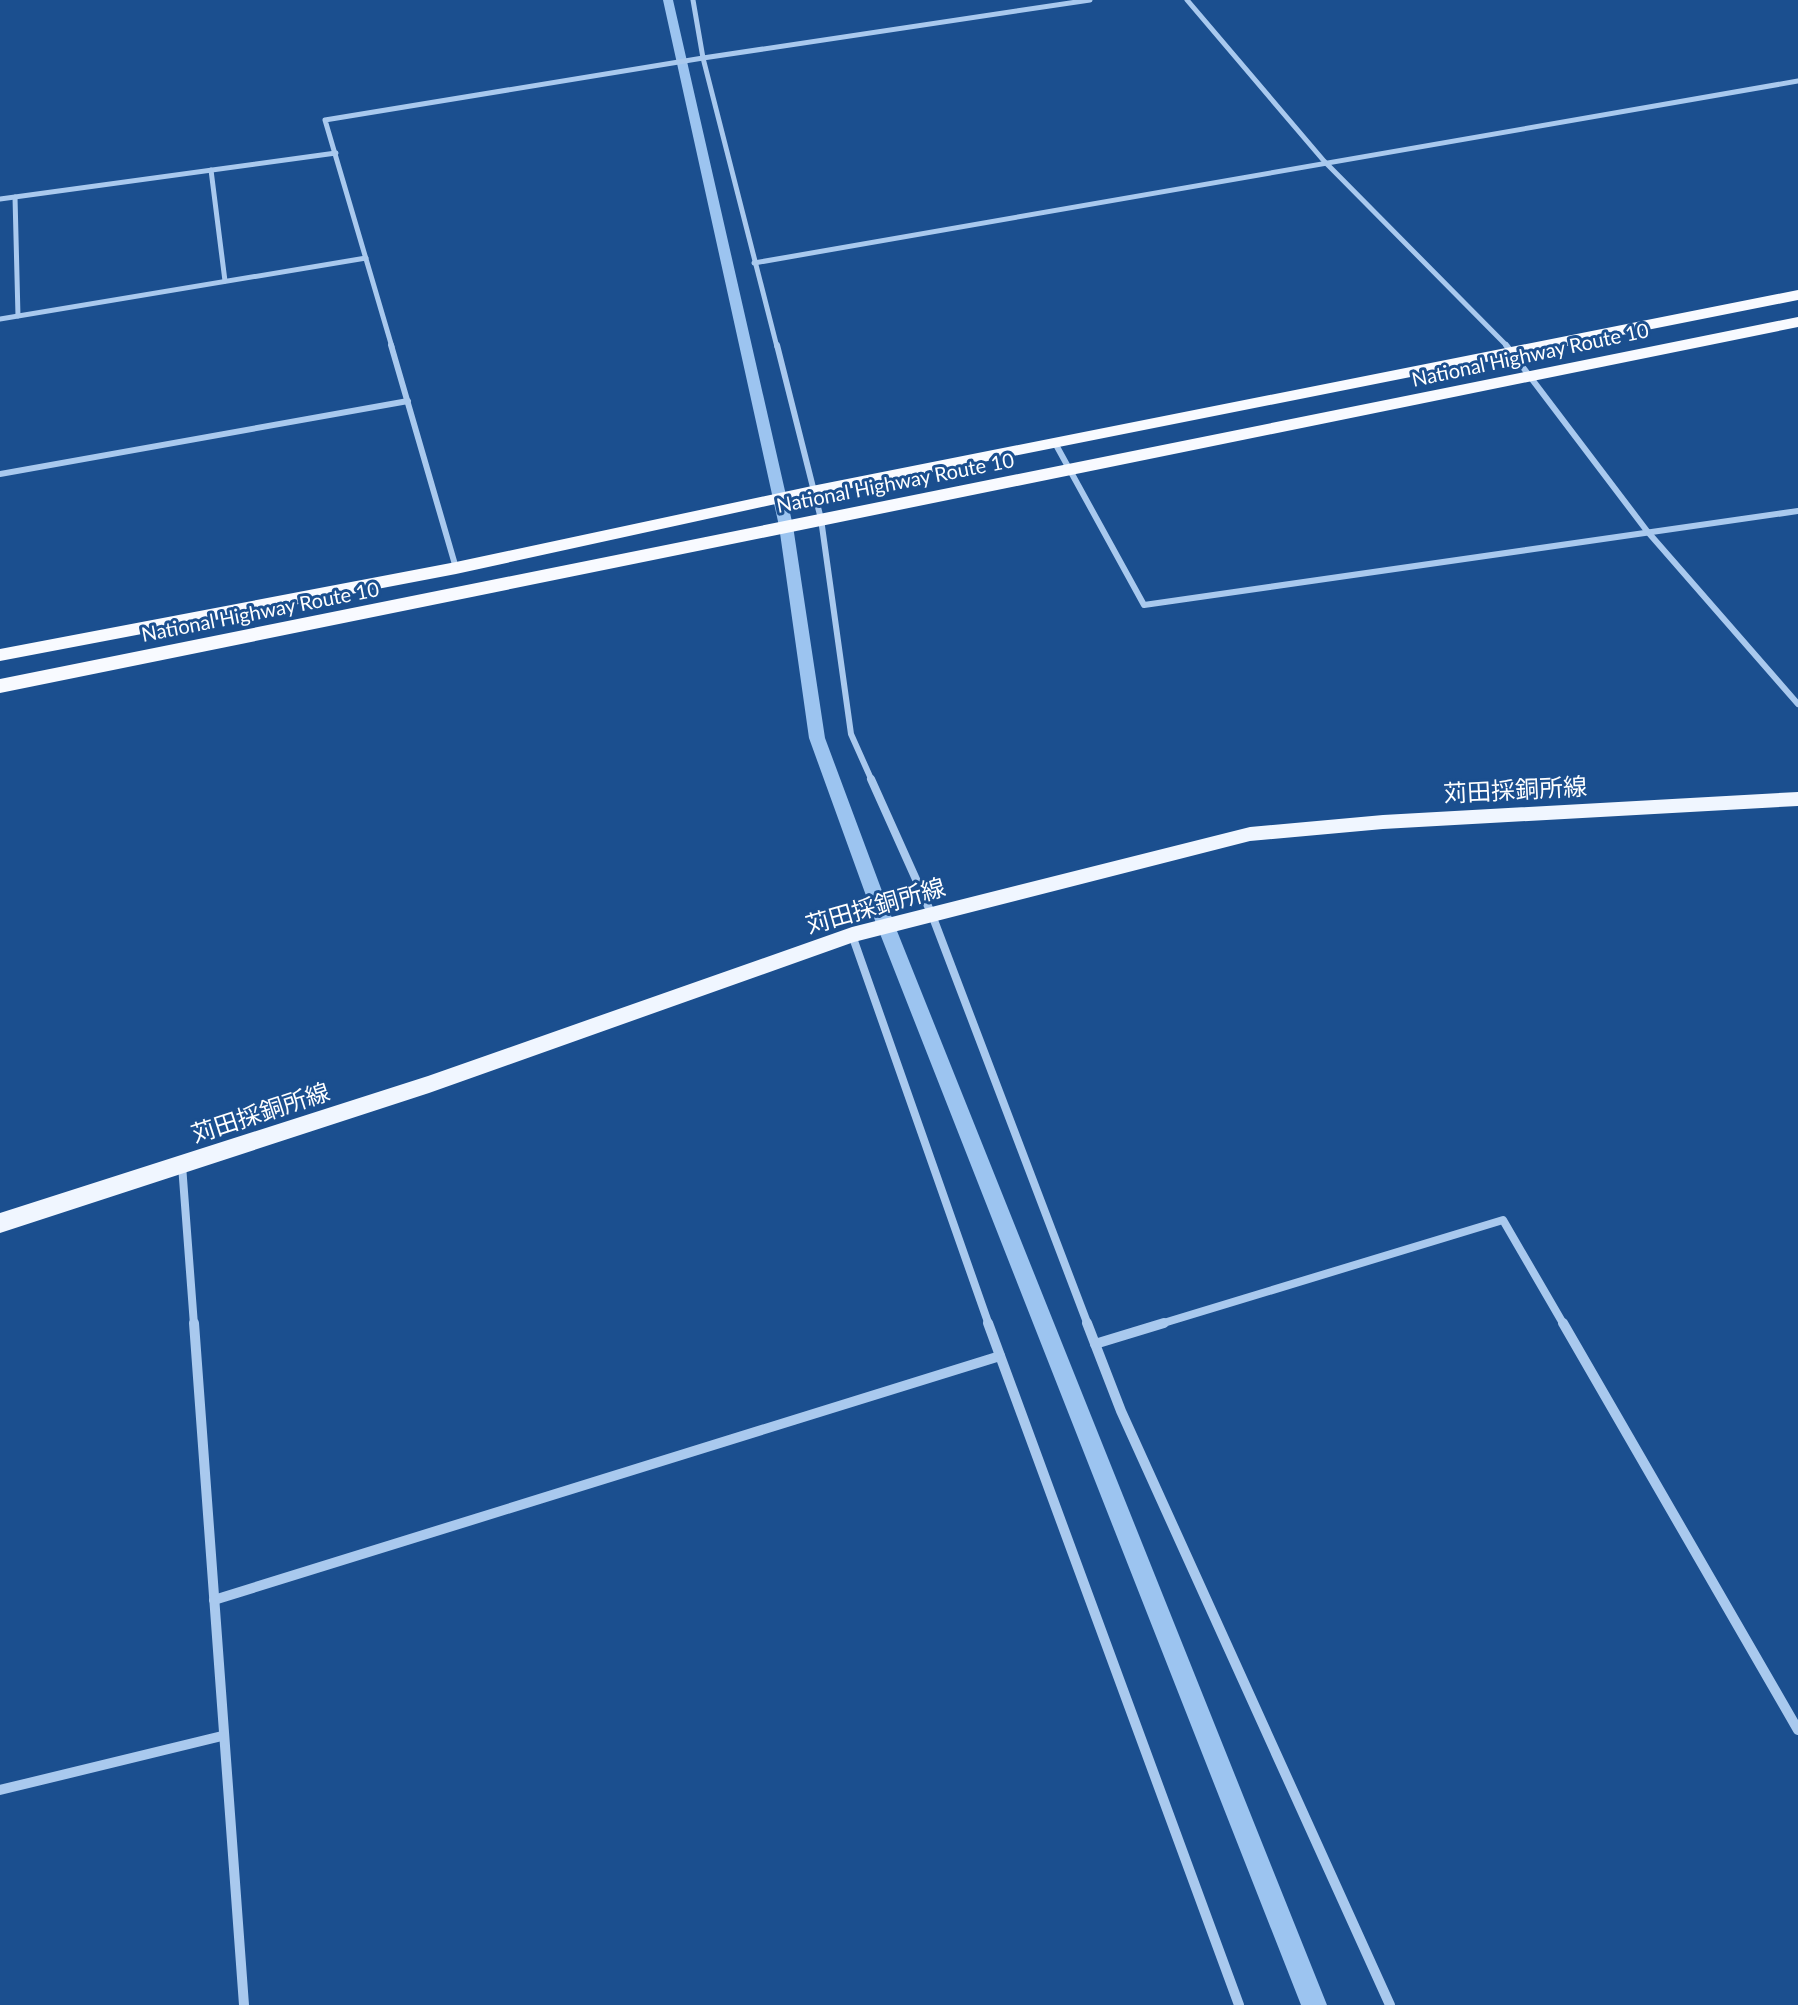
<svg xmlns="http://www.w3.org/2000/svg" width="1798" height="2005" font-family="Lato,'Noto Sans JP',sans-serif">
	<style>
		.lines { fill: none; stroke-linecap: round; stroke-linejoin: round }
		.stream { fill: #9cc4f0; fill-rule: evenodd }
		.minor-far3 { stroke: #a9c9ee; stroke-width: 5 }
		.minor-far2 { stroke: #a9c9ee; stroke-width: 6 }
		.minor-far1 { stroke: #a9c9ee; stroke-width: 8 }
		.minor { stroke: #a9c9ee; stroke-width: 10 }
		.primary { fill: #f0f6ff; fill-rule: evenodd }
		.trunk { fill: #f8faff; fill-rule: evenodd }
		.labels { text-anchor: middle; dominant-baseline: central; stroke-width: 6; stroke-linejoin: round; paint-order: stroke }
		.far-street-label { font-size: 20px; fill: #fff; stroke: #1b4f8f }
		.street-label { font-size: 24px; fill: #fff; stroke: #1b4f8f }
	</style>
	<rect width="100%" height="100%" fill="#1b4f8f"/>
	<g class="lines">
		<!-- stream -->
		<polygon class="stream" points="663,0 673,0 793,526 825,738 895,926 1327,2005 1301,2005 877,926 809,738 779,526"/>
		<!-- minor-far3 -->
		<g class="minor-far3">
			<polyline points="693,0 703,58 777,347"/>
			<polyline points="1187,0 1324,161 1508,347"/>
			<polyline points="211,170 225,281"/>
			<polyline points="15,197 18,316"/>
			<polyline points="0,199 336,153"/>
			<polyline points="754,263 1798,81"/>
			<polyline points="0,319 366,258"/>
			<polyline points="392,347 325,120 703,58 1090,0"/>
		</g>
		<!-- minor-far2 -->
		<g class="minor-far2">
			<polyline points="391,345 456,568"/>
			<polyline points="777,345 821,519 851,734 872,781"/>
			<polyline points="1506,345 1647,531 1798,704"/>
			<polyline points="1055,443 1144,605 1798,511"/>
			<polyline points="0,474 408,401"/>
		</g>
		<!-- minor-far1 -->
		<g class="minor-far1">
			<polyline points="871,779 932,915 1088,1325"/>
			<polyline points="852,935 989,1325"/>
			<polyline points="182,1165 194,1325"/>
			<polyline points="1157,1325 1503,1220 1564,1325"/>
		</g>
		<!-- minor -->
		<g class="minor">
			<polyline points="194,1323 244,2005"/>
			<polyline points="988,1323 1239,2005"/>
			<polyline points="1087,1323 1121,1411 1390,2005"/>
			<polyline points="1563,1323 1798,1730"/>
			<polyline points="1095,1344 1164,1323"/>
			<polyline points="214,1600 1000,1356"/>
			<polyline points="0,1790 222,1736"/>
		</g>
		<!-- primary -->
		<polygon class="primary" points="1798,792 1798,806 1383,829 1250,841 854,942 429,1093 0,1233 0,1213 428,1076 852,927 1250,827 1383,815"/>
		<!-- trunk -->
		<g class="trunk">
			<polygon points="1798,290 1798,300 812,496 456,574 0,661 0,649 456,562 812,486"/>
			<polygon points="1798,317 1798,327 0,693 0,679"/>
		</g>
	</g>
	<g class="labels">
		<!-- far-street labels -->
		<g class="far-street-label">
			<text transform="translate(1530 354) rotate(-12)">National Highway Route 10</text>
			<text transform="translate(895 482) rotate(-11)">National Highway Route 10</text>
			<text transform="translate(260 611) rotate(-11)">National Highway Route 10</text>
		</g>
		<!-- street labels -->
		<g class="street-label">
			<text transform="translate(1515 789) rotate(-3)">苅田採銅所線</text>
			<text transform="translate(875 905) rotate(-16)">苅田採銅所線</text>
			<text transform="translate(260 1112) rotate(-18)">苅田採銅所線</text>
		</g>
	</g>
</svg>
